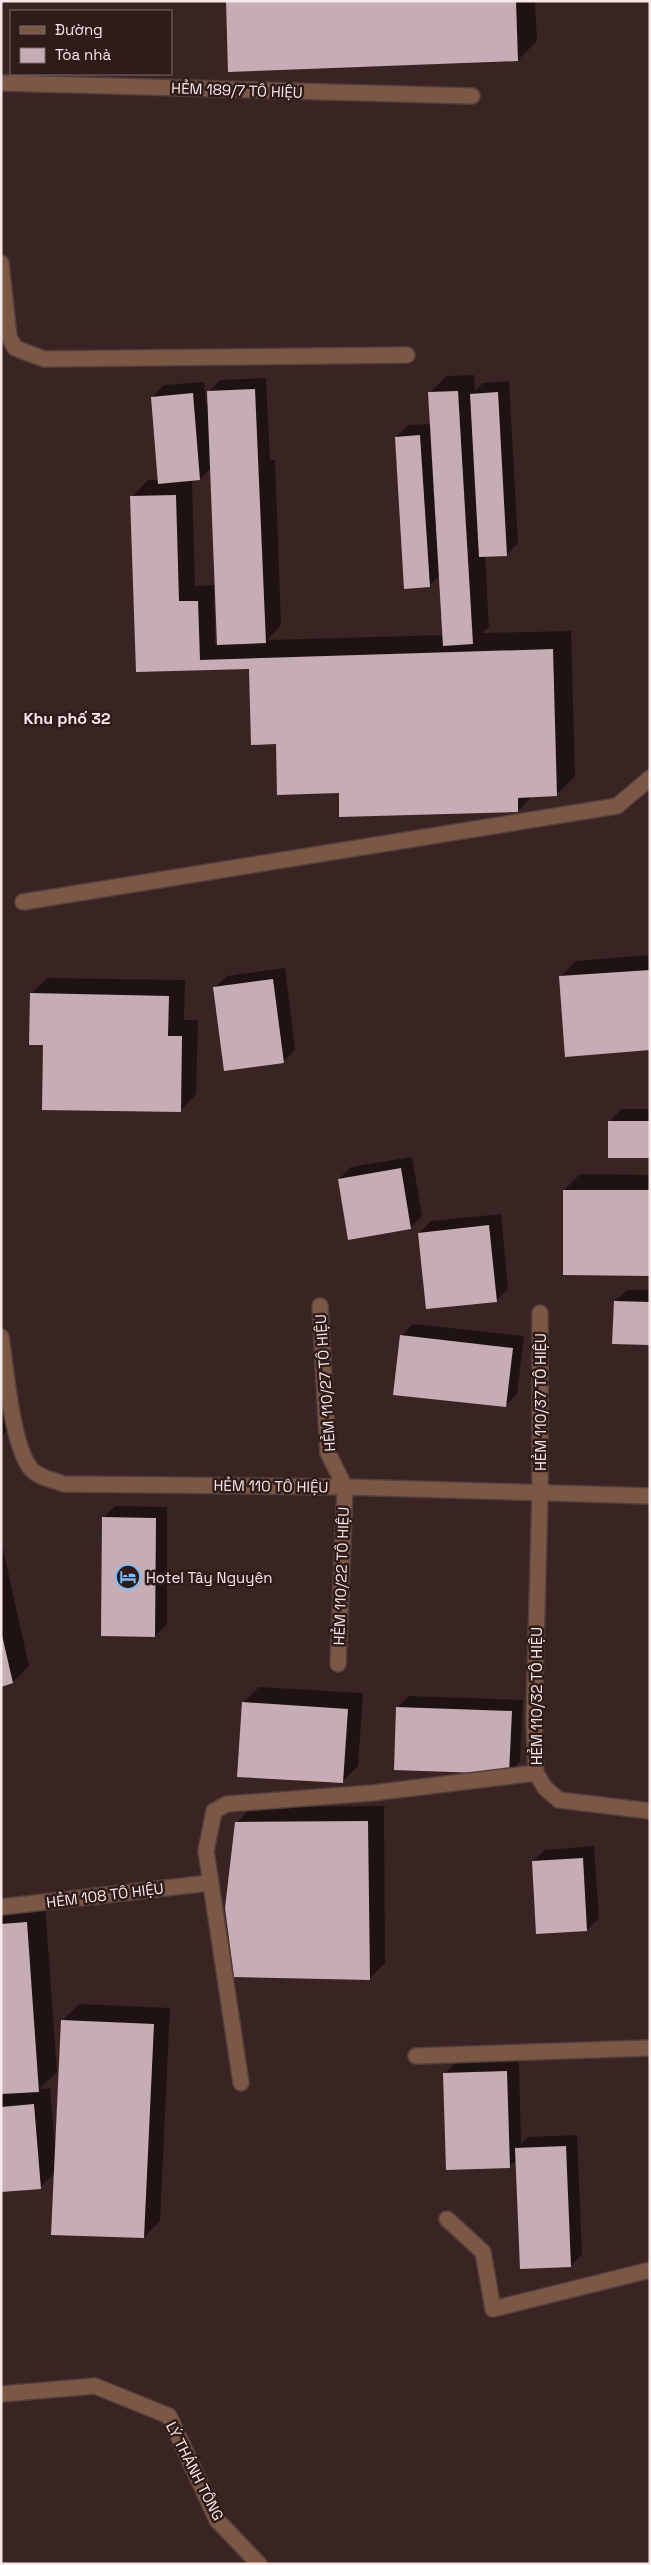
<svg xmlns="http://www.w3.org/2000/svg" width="651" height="2565" font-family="'Space Grotesk',sans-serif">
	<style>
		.shadow { fill: #0007; fill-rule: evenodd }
		.building { fill: #c6adb5 }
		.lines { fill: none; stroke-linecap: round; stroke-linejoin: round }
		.lane-casing { stroke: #543f3e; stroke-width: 18 }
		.street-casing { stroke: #543f3e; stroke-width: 18 }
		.lane { stroke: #7b5845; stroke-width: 15 }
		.street { stroke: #7b5845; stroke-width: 15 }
		.labels { text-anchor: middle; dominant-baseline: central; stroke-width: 5; stroke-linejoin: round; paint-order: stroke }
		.street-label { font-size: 15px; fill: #f7e8e7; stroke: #2e1b1a }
		.poi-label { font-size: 15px; fill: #f7e8e7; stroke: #2e1b1a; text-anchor: start }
		.neighbourhood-label { font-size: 16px; font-weight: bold; fill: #f7e8e7; stroke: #2e1b1a }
	</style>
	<rect width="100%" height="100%" fill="#392423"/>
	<!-- shadow -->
	<g class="shadow">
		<polygon points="227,1 535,1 537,41 518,60"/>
		<path d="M474,375L475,391L483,383L509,381L518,543L506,555L485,556L489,627L482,633L571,631L575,776L556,795L532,796L518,811L340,792L277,743L250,666L137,671L132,497L148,480H159L152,397L164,385L204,382L206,404H208V392L220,380L266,378L270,460H275L281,625L267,640L444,635L440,575L429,586L396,437L408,425L432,424L430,393L446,376ZM211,468L219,644H215L214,585L195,586L192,480L200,479Z"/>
		<polygon points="650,955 650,1049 560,977 576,961"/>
		<polygon points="285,968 295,1050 283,1062 215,987 227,976"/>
		<polygon points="47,978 185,980 184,1020 198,1020 196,1094 180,1111 45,1044 31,994"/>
		<polygon points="621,1109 650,1109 650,1157 610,1121"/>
		<polygon points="412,1157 422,1216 410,1228 339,1179 351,1167"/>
		<polygon points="580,1174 650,1175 650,1274 564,1190"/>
		<polygon points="501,1214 508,1289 496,1301 419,1233 431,1221"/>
		<polygon points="627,1290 650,1290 650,1344 615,1301"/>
		<polygon points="413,1324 524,1336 517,1394 505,1406 401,1336"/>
		<polygon points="1,1365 19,1420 1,1436"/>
		<polygon points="115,1506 167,1507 167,1624 155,1636 103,1518"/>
		<polygon points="3,1549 29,1666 13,1682 1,1686 1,1550"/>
		<polygon points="259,1687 363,1693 358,1766 342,1782 243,1703"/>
		<polygon points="409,1696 523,1700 520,1761 509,1773 397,1708"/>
		<polygon points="384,1806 385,1963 369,1979 236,1823 252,1807"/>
		<polygon points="594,1846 599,1918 587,1930 533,1861 545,1850"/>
		<polygon points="45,1904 57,2072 39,2089 50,2088 55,2147 63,2020 79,2004 170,2008 160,2221 144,2237 55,2173 40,2187 1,2191 1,1907"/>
		<polygon points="519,2060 521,2144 528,2137 577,2135 582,2254 571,2266 517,2159 509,2167 444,2074 456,2062"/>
	</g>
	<!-- building -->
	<g class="building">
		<polygon points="226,1 516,1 518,61 228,72"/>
		<polygon points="255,389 266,643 217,645 207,391"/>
		<polygon points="458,391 473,644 443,646 428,392"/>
		<polygon points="498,392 507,556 479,557 470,394"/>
		<polygon points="193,393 200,480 158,484 151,397"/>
		<polygon points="420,435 430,587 404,589 395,437"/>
		<polygon points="176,495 179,601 198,601 200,660 553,649 557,796 518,798 518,812 339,817 339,793 277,795 276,744 251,745 249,669 136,672 130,496"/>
		<polygon points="650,970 650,1050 565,1057 559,976"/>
		<polygon points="273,979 284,1063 224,1071 213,987"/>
		<polygon points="30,993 169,996 168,1036 182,1036 181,1112 42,1110 43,1045 29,1045"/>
		<rect x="608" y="1121" width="42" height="37"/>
		<polygon points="401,1168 411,1229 348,1240 338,1179"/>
		<polygon points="563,1190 650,1190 650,1276 563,1275"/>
		<polygon points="489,1225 497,1302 426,1309 418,1233"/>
		<polygon points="614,1301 650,1302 650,1345 612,1344"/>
		<polygon points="400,1335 513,1348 506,1407 393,1395"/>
		<polygon points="102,1517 156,1518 155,1637 101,1636"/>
		<polygon points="1,1631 13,1683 1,1687"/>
		<polygon points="242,1702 348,1709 343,1783 237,1777"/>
		<polygon points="396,1707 512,1711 509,1774 394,1770"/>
		<polygon points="368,1821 370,1980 234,1977 225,1908 235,1822"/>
		<polygon points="583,1858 587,1931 536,1934 532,1861"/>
		<polygon points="27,1922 39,2092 1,2094 1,1924"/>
		<polygon points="61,2020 154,2024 144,2238 51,2235"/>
		<polygon points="507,2071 510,2168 446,2170 443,2073"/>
		<polygon points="34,2104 41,2189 1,2192 1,2107"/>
		<polygon points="566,2146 571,2267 520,2269 515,2148"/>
	</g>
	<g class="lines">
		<defs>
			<g id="lane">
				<polyline points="23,902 617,806 650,778"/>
				<polyline points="416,2056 650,2048"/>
				<polyline points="447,2219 483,2252 493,2309 650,2270"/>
			</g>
			<g id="street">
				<polyline points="1,83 472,96"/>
				<polyline points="1,263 9,337 15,348 44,359 407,355"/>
				<polyline points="320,1306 328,1453 345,1487 338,1664"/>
				<polyline points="540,1313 540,1492 534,1719 536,1773 545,1788 559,1800 650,1811"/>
				<path d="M1,1337C6,1368 12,1449 32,1470C40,1478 53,1480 64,1484L345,1487L650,1496"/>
				<polyline points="1,1907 209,1883"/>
				<polyline points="241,2083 206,1851 214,1811 227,1804 372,1793 536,1773"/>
				<polyline points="1,2394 95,2386 169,2416 217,2520 259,2564"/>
			</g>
		</defs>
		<!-- lane casing -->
		<use href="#lane" class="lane-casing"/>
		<!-- street casing -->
		<use href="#street" class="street-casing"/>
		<!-- lane -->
		<use href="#lane" class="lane"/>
		<!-- street -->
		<use href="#street" class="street"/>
	</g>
	<!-- icons -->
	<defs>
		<symbol id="hotel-ring" viewBox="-11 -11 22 22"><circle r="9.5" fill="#2e1b1a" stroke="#7cbef9" stroke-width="1.5"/><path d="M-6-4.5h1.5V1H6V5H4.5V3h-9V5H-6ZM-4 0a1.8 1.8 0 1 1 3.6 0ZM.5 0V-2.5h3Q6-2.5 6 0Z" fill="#7cbef9"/></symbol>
	</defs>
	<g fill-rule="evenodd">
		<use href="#hotel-ring" x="114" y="1563" width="28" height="28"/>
	</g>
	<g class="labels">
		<!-- street labels -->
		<g class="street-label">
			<text transform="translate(237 90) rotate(2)">HẺM 189/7 TÔ HIỆU</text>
			<text transform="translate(325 1383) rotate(-94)">HẺM 110/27 TÔ HIỆU</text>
			<text transform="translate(540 1402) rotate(-90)">HẺM 110/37 TÔ HIỆU</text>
			<text transform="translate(271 1486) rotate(1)">HẺM 110 TÔ HIỆU</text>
			<text transform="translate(341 1576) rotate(-88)">HẺM 110/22 TÔ HIỆU</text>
			<text transform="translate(536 1696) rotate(-90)">HẺM 110/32 TÔ HIỆU</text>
			<text transform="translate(105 1895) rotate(-7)">HẺM 108 TÔ HIỆU</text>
			<text transform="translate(195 2471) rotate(63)">LÝ THÁNH TÔNG</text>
		</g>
		<!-- poi labels -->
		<g class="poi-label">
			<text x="146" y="1577">Hotel Tây Nguyên</text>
		</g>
		<!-- neighbourhood labels -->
		<g class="neighbourhood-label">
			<text x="67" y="718">Khu phố 32</text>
		</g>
	</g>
	<!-- border -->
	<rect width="651" height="2565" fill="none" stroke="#f7e8e7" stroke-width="5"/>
	<!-- legend -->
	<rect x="10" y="10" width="162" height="65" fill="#2e1b1a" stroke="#7e6d6c"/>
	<rect x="20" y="26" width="25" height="8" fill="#7b5845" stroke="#7e6d6c"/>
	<text x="55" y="35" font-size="15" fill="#f7e8e7">Đường</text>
	<rect x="20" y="48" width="25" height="15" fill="#c6adb5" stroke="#7e6d6c"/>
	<text x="55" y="60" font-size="15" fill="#f7e8e7">Tòa nhà</text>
</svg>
